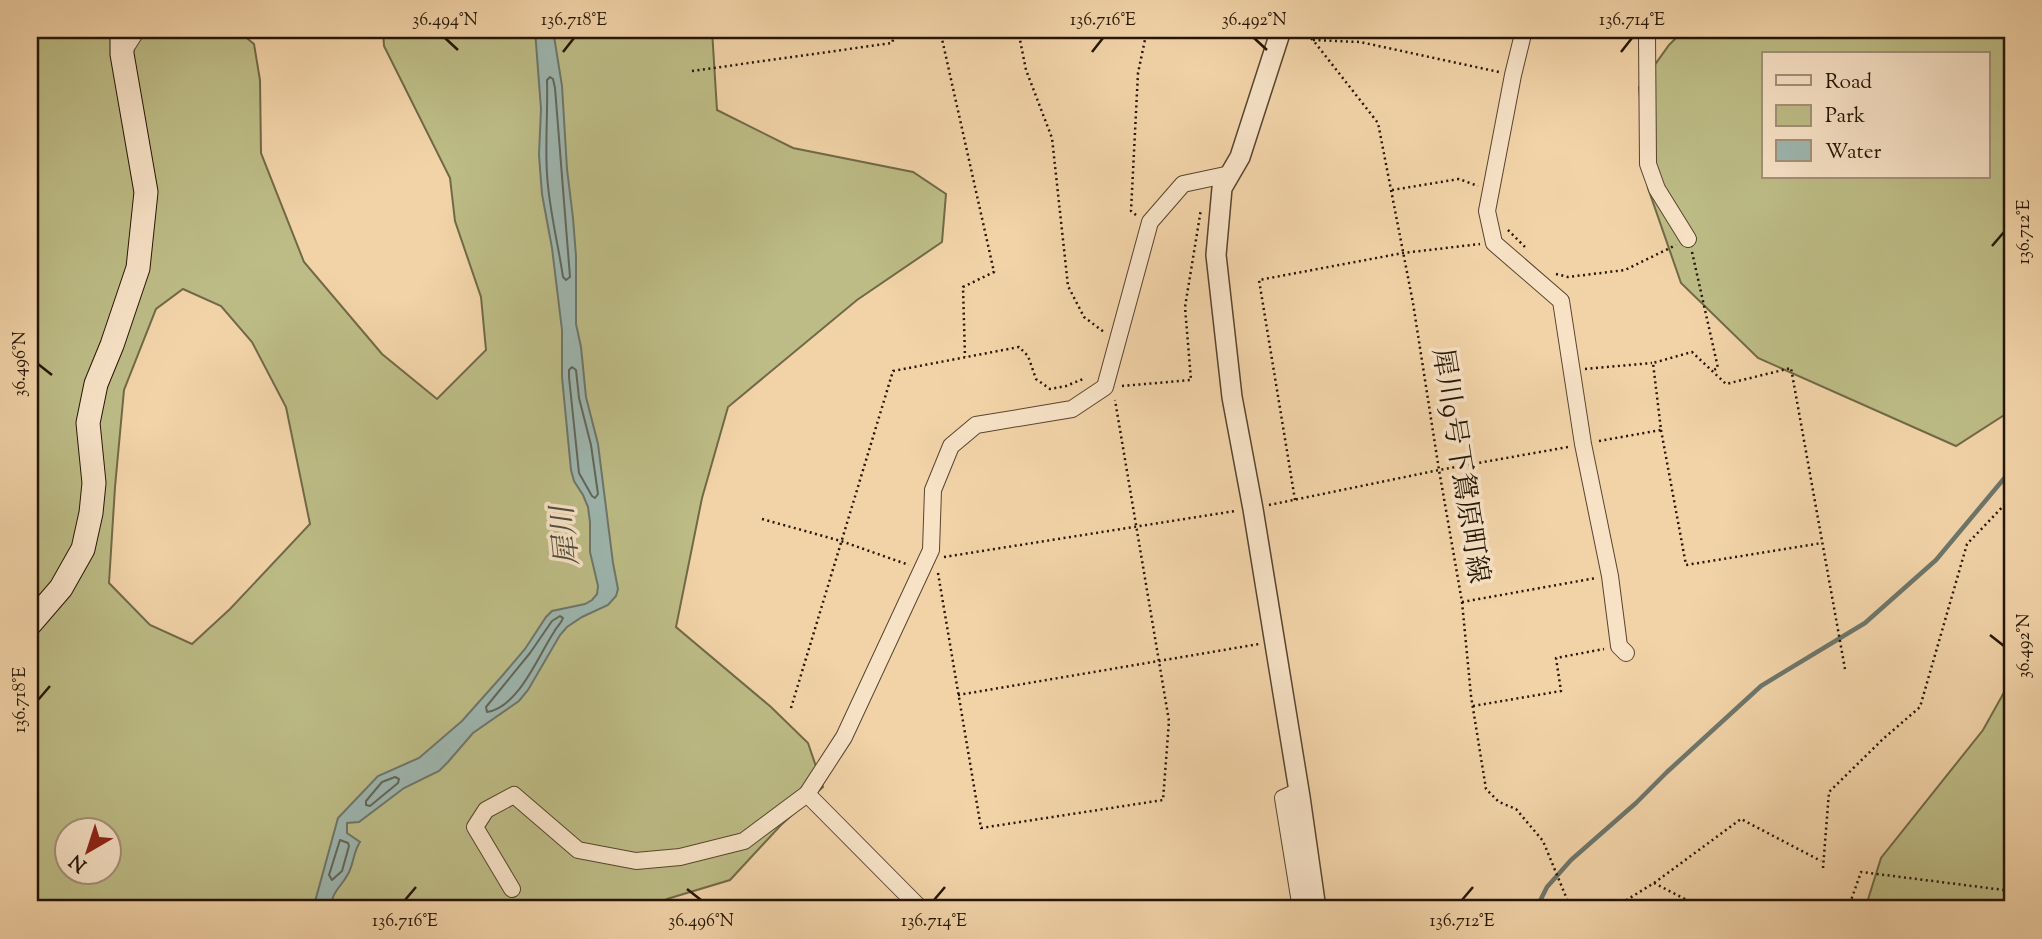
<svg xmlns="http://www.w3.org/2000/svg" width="2042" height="939" font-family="'Sorts Mill Goudy','Noto Serif JP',serif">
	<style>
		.green { fill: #bdbc86; stroke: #716946; stroke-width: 2; fill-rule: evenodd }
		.water { fill: #9db6af; stroke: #6d766b; stroke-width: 2 }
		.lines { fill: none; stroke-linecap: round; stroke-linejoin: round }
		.shore { stroke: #61665a; stroke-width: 2 }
		.stream { stroke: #6d766b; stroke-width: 4.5 }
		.minor-casing { stroke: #58452e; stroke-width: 18 }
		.tertiary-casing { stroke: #58452e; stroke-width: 22 }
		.secondary-casing { stroke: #251605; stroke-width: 25 }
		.path { stroke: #251605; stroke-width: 2.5; stroke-dasharray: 2 3.5; stroke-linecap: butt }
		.minor { stroke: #f7e2c6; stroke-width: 16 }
		.tertiary { stroke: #f7e2c6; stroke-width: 19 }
		.secondary { stroke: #f7e2c6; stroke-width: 23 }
		.ticks { fill: none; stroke: #251605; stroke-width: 2.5 }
		.labels { text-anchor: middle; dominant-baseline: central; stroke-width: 7; stroke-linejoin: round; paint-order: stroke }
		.street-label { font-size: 28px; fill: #251605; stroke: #f7e2c6 }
		.water-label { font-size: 30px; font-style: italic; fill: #4f4e40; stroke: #f7e2c6 }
		.neatline { fill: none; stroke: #251605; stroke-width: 2.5 }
		.ticks-label { font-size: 18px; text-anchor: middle; fill: #251605 }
	</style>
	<rect width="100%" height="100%" fill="#f2d3a8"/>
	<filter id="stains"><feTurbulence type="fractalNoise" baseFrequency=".00286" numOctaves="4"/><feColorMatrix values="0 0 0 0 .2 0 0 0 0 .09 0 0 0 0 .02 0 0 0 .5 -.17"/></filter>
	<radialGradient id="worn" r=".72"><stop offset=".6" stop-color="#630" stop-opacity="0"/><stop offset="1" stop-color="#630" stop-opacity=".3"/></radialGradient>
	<!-- green -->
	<g class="green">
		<path d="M30,30H237L254,44L260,80L261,153L304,262L382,354L437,399L486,350L481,297L455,221L450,178L384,46L383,30H712L717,110L793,148L913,172L946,194L942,242L857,300L728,407L702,498L676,627L771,707L808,743L823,787L781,825L730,880L667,899L649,909H30ZM183,289L221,306L252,342L286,407L310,524L230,609L192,644L150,625L109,583L115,487L124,390L156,309ZM66,830H108V872H66Z"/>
		<path d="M1684,30H2012V410L1956,446L1758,358L1681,283L1648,188L1639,87L1669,45ZM1764,54H1988V177H1764Z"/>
		<polygon points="2012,678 2012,909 1865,909 1881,858 1983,730"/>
	</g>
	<!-- water -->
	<path class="water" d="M535,30H553L562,86L567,169L573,218L576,256V324L581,347L586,397L598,444L613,563L618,589L616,596L608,605L582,617L567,627L560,635L528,690L519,701L473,733L448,762L439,771L404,788L359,822L347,823V833L360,842C353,852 354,864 348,874C340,889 332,890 331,909H313L338,818L378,776L419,758L462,721L502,676L525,649L546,617L552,611L585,604L592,600L597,594L598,586L590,552V522L588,507L583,495L574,481L571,470L562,377V330L552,248L542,194L539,155L541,109Z"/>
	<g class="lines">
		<!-- shore -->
		<g class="shore">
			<path d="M550,77L553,79L555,88L570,277L566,280L563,277C558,243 549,209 547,174C545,143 548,112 547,80Z"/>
			<polygon points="572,367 576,370 579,398 591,445 598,494 595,498 592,496 579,473 569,377 569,370"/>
			<path d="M560,616L563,618C561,624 557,626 554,632C538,656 519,707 487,712L486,707L530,653L552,621Z"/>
			<polygon points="395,777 399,779 398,783 370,806 366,805 366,801 382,782"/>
			<polygon points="340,840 348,843 349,846 342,871 332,880 329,875"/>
		</g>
		<!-- stream -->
		<polyline class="stream" points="1536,909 1547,887 1571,860 1636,803 1667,772 1761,686 1865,623 1936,560 2007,475 2012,465"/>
		<defs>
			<g id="minor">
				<polyline points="1524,30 1513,75 1487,211 1494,243 1561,301 1583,444 1610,576 1619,646 1626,653"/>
				<polyline points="1650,30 1647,36 1648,164 1657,189 1688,239"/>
				<polyline points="123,52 137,30"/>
				<polyline points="1299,791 1283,798 1301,909"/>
				<polyline points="807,794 921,909"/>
				<polyline points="512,889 475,827 486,810 514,795 578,850 636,861 680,857 744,841 807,794 844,737 931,550 933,490 951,446 976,425 1072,409 1105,387 1150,222 1183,184 1230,174"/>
			</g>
			<polyline id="tertiary" points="1281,30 1240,157 1222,188 1216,255 1232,397 1253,509 1300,797 1316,909"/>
			<polyline id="secondary" points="30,624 61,588 83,549 91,513 94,483 88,423 96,384 112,345 138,268 146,192 122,54 122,30"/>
		</defs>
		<!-- minor casing -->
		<use href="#minor" class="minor-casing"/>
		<!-- tertiary casing -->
		<use href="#tertiary" class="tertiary-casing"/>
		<!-- secondary casing -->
		<use href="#secondary" class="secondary-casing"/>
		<!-- path -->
		<g class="path">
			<polyline points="940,30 994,272 963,287 965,357"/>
			<polyline points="1018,30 1026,70 1052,138 1068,286 1084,317 1104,332"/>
			<polyline points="1297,30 1313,40 1378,123 1413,303 1439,470 1462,602 1471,696 1486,789 1499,802 1516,809 1543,841 1571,909"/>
			<polyline points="1313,40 1360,42 1499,72"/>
			<polyline points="692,71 892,43 896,30"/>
			<polyline points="1392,190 1459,179 1478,186"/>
			<polyline points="1136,215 1131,211 1138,73 1147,30"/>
			<polyline points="1508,230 1525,247"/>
			<polyline points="1692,252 1718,368 1711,371"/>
			<polyline points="1556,274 1568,277 1625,270 1676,245"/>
			<polyline points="1585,369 1652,363"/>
			<polyline points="1122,386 1191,380 1185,307 1201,209"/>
			<polyline points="1661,430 1686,565 1822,543"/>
			<polyline points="1599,441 1661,430 1653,363 1692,352 1726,384 1791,368 1845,669"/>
			<polyline points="1295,500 1259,280 1403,253 1480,244"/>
			<polyline points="1269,505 1439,470 1568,447"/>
			<polyline points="762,519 841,541 909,565"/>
			<polyline points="944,557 1235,511"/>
			<polyline points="938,573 981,828 1163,800 1169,721 1115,400"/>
			<polyline points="1462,602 1596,578"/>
			<polyline points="958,695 1259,644"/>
			<polyline points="1473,706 1561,691 1556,658 1604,649"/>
			<polyline points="791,708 893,371 1019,347 1028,356 1036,379 1050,389 1066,386 1083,379"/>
			<polyline points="1823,868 1829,792 1883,739 1920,707 1967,544 2012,497"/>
			<polyline points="1654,883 1704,909"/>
			<polyline points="1612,909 1654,883 1741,819 1821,861"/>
			<polyline points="1848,909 1861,872 2004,890 2012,882"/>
		</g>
		<!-- minor -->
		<use href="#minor" class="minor"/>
		<!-- tertiary -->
		<use href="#tertiary" class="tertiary"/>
		<!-- secondary -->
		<use href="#secondary" class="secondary"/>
	</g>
	<!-- ticks -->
	<path class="ticks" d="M445,38L458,50M1254,38L1267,50M563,52L574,38M1092,52L1103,38M1621,52L1632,38M1992,246L2004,232M38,364L52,375M1990,635L2004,646M38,700L50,686M687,889L701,900M405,900L416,887M934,900L945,887M1462,900L1473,887"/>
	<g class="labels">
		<!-- street labels -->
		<g class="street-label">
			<text transform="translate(1459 466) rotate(81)">犀川9号下鴛原町線</text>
		</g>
		<!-- water labels -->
		<g class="water-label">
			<text transform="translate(567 536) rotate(-96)">犀川</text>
		</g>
	</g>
	<!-- margin -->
	<rect width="2042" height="939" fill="none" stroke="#f2d3a8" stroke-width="77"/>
	<!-- legend -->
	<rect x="1762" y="52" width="228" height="126" fill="#f7e2c6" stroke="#a39079" stroke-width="2"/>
	<rect x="1776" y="75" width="35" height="10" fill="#f7e2c6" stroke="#a39079" stroke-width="2"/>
	<text x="1825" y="88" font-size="21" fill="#251605">Road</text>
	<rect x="1776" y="105" width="35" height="21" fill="#bdbc86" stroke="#a39079" stroke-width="2"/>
	<text x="1825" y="122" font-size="21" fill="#251605">Park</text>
	<rect x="1776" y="140" width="35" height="21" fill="#9db6af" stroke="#a39079" stroke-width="2"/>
	<text x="1825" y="158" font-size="21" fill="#251605">Water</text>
	<!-- north arrow -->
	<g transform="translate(88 851) rotate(219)"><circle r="33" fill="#f7e2c6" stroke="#a39079" stroke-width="2"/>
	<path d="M0-5L12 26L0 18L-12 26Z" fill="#8f2418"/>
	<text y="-10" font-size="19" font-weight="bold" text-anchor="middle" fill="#251605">N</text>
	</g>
	<rect x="38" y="38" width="1966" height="862" class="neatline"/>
	<g class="ticks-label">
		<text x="445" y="25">36.494°N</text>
		<text x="574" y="25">136.718°E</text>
		<text x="1103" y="25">136.716°E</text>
		<text x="1254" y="25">36.492°N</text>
		<text x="1632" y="25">136.714°E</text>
		<text transform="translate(2023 232) rotate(-90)" y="6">136.712°E</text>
		<text transform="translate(19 364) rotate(-90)" y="6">36.496°N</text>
		<text transform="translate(2023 646) rotate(-90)" y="6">36.492°N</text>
		<text transform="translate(19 700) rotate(-90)" y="6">136.718°E</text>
		<text x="405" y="926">136.716°E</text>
		<text x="701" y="926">36.496°N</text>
		<text x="934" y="926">136.714°E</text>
		<text x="1462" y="926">136.712°E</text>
	</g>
	<rect width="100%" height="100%" filter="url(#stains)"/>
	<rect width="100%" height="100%" fill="url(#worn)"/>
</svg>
